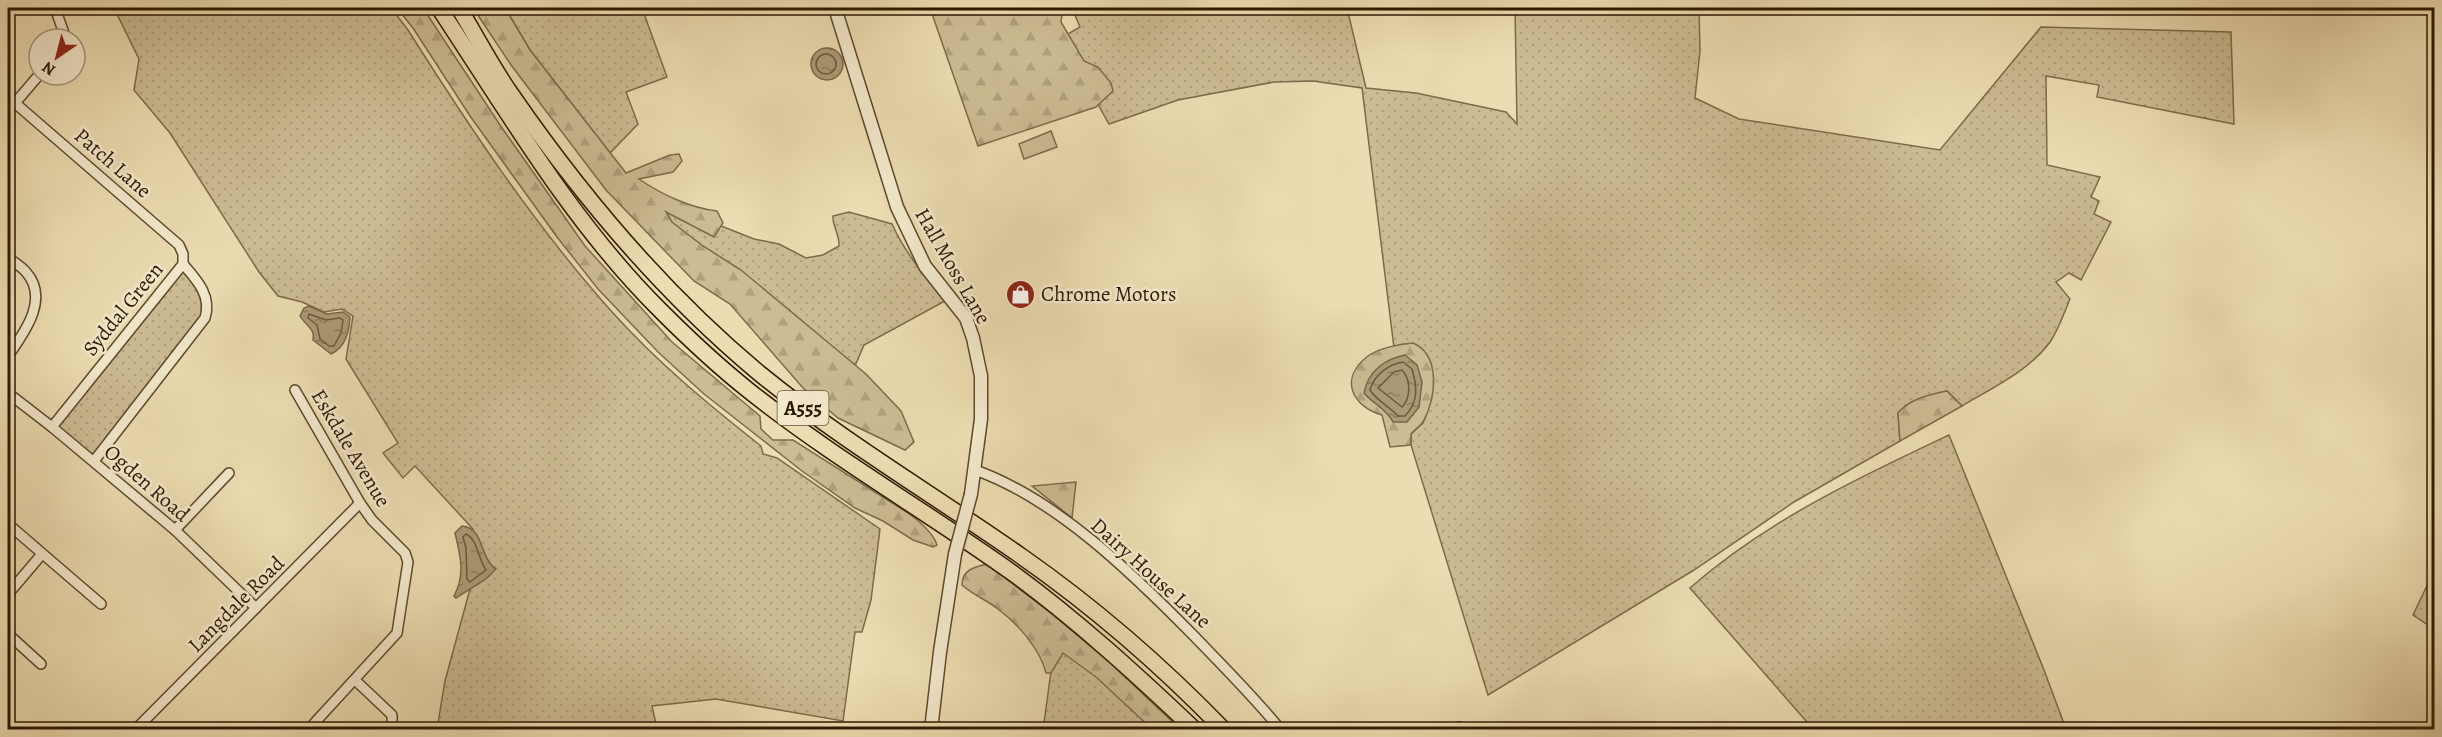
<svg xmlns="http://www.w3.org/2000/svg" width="2442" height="737" font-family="Alegreya,serif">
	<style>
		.grass { fill: url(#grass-dots); stroke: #7c6a4a; stroke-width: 1.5 }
		.forest { fill: url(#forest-firs); stroke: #7c6a4a; stroke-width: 1.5 }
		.garden { fill: #ccbb93; stroke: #7c6a4a; stroke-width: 1.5 }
		.water { fill: url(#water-ripples); stroke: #796546; stroke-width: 1.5 }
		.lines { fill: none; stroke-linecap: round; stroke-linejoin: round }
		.shore { stroke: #6c583a; stroke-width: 1.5 }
		.minor-casing { stroke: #5d492c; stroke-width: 12 }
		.tertiary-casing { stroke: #5d492c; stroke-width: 15 }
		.trunk-casing { stroke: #2d1800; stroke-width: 18 }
		.minor { stroke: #f3e8cc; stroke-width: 9 }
		.tertiary { stroke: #f3e8cc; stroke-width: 12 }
		.trunk { stroke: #ecdcb1; stroke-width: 15 }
		.tertiary-bridge-casing { stroke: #5d492c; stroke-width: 15; stroke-linecap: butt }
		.tertiary-bridge { stroke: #f3e8cc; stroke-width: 12 }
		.labels { text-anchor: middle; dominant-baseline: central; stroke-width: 5; stroke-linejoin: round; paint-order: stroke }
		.shield { fill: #f3e8cc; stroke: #68563d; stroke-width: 1.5 }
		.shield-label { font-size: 20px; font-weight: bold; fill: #2d1800 }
		.street-label { font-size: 21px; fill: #2d1800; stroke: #f3e8cc }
		.poi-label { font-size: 21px; fill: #2d1800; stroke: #f3e8cc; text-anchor: start }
	</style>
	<defs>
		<pattern id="grass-dots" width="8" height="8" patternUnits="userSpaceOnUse" patternTransform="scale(1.5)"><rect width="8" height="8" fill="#ccbb93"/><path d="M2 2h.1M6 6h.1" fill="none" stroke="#b0a07d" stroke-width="1.8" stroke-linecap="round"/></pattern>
		<pattern id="forest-firs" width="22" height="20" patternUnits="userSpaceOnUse" patternTransform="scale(1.5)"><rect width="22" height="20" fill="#ccbb93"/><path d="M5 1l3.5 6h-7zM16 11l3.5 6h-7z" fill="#b0a07d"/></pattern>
		<pattern id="water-ripples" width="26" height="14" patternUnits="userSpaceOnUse" patternTransform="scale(1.5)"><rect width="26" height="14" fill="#ab9975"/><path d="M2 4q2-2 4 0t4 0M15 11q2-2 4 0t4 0" fill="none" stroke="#8c7c5e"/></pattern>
	</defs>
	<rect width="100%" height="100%" fill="#ecdcb1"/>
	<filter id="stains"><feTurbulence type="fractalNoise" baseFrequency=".00333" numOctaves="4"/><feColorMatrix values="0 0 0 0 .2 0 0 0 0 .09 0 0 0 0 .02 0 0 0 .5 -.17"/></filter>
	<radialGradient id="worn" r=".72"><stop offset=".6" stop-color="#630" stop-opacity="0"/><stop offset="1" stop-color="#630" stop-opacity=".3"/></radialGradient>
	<!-- grass -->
	<g class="grass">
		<path d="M114,8H391L408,30C470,128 535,226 613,313C657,362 709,405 761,446L763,454L777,458L880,529L871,600L862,632H855L843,721L716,699L652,706L657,729H437L445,681L479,556L473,529L415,466L403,478L383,453L398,443L346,359L353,316L342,309L324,312L302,302L278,296L259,272L170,133L134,90L139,59Z"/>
		<polygon points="505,8 642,8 667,77 626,92 638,124 610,153 530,50"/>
		<path d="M1072,8H1347L1366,88L1416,93L1506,112L1517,124L1515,8H1699L1700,51L1695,98L1739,119L1940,150L2041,27L2231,32L2234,124L2097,97L2099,85L2046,76L2047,165L2100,177L2091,197L2099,201L2094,214L2111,222L2081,280L2069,273L2056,282L2070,299C2064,313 2059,329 2050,342C2029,371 1992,388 1962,406L1947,391L1898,413L1900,441L1794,502L1694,570L1488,695L1411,445V434L1423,423L1427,413L1433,376L1404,344L1394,348L1362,88L1313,81L1274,82L1178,100L1109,124L1061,38L1080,27Z"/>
		<path d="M648,197L754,239L779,244L806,258L823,255L839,246C840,235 832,225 833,216L849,212L892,224C905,253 925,276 945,301L864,345L849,380L688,243Z"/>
		<polygon points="183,264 196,279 208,309 94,461 52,427"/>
		<path d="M1949,435L2044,670L2066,729H1813L1690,588C1766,521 1858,478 1949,435Z"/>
		<polygon points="2434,571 2434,629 2413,615"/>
		<polygon points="1055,642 1160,730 1043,730"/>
	</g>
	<!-- forest -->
	<g class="forest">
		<path d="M397,8H423L500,125L585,246L672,342L760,416L761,429L773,440H793L908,513C919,521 933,532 937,545L933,547L913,540L883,521L855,508L802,471L704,394L658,352L598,289L557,237L470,116L413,28Z"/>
		<path d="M473,8H505L530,50L626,173L670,155L679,154L682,161L673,172L639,179C661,194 690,208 717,211L723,223L714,237L666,212L672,222L703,246L741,270L866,374L901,411L914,442L905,450L838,418L803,388L730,304L694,281L606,190L511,65Z"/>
		<polygon points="930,8 1068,8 1062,14 1061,22 1084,61 1098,67 1111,83 1113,91 1096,107 978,146"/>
		<path d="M1413,343C1441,355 1436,398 1424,420C1421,426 1415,429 1411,434V445L1390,447L1382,415C1351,406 1339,378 1368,356C1379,348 1399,344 1413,343Z"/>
		<path d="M1947,391L1962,406L1900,441L1898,413C1911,398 1929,395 1947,391Z"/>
		<polygon points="1076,482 1072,518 1032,486"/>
		<path d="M987,564L1051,613L1109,662L1180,729H1152L1096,677L1063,653L1051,673H1046C1040,649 1018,624 998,609C987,600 973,595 962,585C962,570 974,567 987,564Z"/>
	</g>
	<!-- garden -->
	<polygon class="garden" points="1051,131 1057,147 1024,159 1019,144"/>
	<!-- water -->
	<g class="water">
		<circle cx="827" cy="64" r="16"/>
		<path d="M309,306L327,314L343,312L350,317C349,332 346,347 331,354L313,340C316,329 305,325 300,316L304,308Z"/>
		<path d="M1405,355L1417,365L1422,382L1419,407L1407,422H1393C1386,408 1373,404 1364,393C1368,371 1385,359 1405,355Z"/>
		<path d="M462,526C485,528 479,558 496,569L486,579L456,598L454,596C466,574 460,555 455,533Z"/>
	</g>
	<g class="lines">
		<!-- shore -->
		<g class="shore">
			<circle cx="826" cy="64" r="10"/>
			<polygon points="309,314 326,320 340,318 343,320 341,333 334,346 329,346 320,339 317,325 308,318"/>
			<path d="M1403,362L1412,369C1417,386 1419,402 1405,416H1398C1390,407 1376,400 1370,390C1374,375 1389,364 1403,362Z"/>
			<path d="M1402,370C1411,379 1411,398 1402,407L1378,388L1394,372Z"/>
			<path d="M466,534C478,540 478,559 486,570L470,582L467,579L466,548L463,537Z"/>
		</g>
		<defs>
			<g id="minor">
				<polyline points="55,8 65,36 64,39"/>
				<polyline points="8,97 179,245 183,254 183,264"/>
				<polyline points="15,103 39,75"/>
				<path d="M8,257C13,262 21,266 26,272C50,299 24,333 8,356"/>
				<polyline points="295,390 360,503 372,520 405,553 408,562 397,633 308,730"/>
				<polyline points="8,393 52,427 175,530 256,608"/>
				<path d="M52,427L183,264C197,280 212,296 205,318L94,461"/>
				<path d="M975,470C1057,499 1134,575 1194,636C1224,667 1254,697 1281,730"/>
				<polyline points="8,524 101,604"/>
				<polyline points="175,530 229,473"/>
				<polyline points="8,594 42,554"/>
				<polyline points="8,634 41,664"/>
				<polyline points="355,680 392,715 392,730"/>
				<polyline points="135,730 360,503"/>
				<polyline points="1456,730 1459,727 1461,730"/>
			</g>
			<g id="tertiary">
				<polyline points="835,8 897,207 925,266 966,318 973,338 981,376 981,419 971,494"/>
				<polyline points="931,730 940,652 955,554"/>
			</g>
			<g id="trunk">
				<path d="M439,8C508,112 572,223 661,311C688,338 718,366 748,390C832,457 926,511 1014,574C1078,621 1137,675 1195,730"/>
				<path d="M459,8C476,36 492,67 511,94C582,197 663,293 759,373C842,441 934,495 1021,556C1094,607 1162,666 1224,730"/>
			</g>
		</defs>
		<!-- minor casing -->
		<use href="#minor" class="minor-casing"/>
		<!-- tertiary casing -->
		<use href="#tertiary" class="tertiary-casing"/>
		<!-- trunk casing -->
		<use href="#trunk" class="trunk-casing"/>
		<!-- minor -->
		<use href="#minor" class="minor"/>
		<!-- tertiary -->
		<use href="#tertiary" class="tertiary"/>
		<!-- trunk -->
		<use href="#trunk" class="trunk"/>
		<defs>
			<polyline id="tertiary-bridge" points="955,554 971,494"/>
		</defs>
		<!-- tertiary-bridge casing -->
		<use href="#tertiary-bridge" class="tertiary-bridge-casing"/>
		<!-- tertiary-bridge -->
		<use href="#tertiary-bridge" class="tertiary-bridge"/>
	</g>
	<!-- icons -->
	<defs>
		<symbol id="shop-disc" viewBox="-11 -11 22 22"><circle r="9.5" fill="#8f2418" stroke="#f3e8cc"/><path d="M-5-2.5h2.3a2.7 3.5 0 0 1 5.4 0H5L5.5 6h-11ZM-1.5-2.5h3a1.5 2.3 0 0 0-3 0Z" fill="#fff"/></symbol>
	</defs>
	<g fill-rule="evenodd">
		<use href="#shop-disc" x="1004" y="278" width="33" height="33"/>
	</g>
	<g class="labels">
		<!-- shield labels -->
		<rect class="shield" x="777.5" y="391" width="51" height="34" rx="4.5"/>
		<g class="shield-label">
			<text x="803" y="408">A555</text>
		</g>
		<!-- street labels -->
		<g class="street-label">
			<text transform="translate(113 163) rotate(41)">Patch Lane</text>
			<text transform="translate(953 266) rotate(60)">Hall Moss Lane</text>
			<text transform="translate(123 309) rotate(-51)">Syddal Green</text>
			<text transform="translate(351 448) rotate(59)">Eskdale Avenue</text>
			<text transform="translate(147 483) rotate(41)">Ogden Road</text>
			<text transform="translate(1151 573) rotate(42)">Dairy House Lane</text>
			<text transform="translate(236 604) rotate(-45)">Langdale Road</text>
		</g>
		<!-- poi labels -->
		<g class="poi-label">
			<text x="1041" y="294">Chrome Motors</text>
		</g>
	</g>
	<!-- margin -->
	<rect width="2442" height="737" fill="none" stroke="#ecdcb1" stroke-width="30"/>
	<rect x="9" y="9" width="2424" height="719" fill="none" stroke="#2d1800" stroke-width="3"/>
	<rect x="15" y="15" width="2412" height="707" fill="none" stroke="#2d1800" stroke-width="1.5"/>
	<!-- north arrow -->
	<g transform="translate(57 57) rotate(215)"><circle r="28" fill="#f3e8cc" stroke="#a4957a" stroke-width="1.5"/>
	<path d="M0-4.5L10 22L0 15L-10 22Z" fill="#8f2418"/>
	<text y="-9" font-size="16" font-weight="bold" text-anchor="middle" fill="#2d1800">N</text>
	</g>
	<rect width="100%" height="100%" filter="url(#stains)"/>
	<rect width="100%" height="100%" fill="url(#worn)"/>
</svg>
